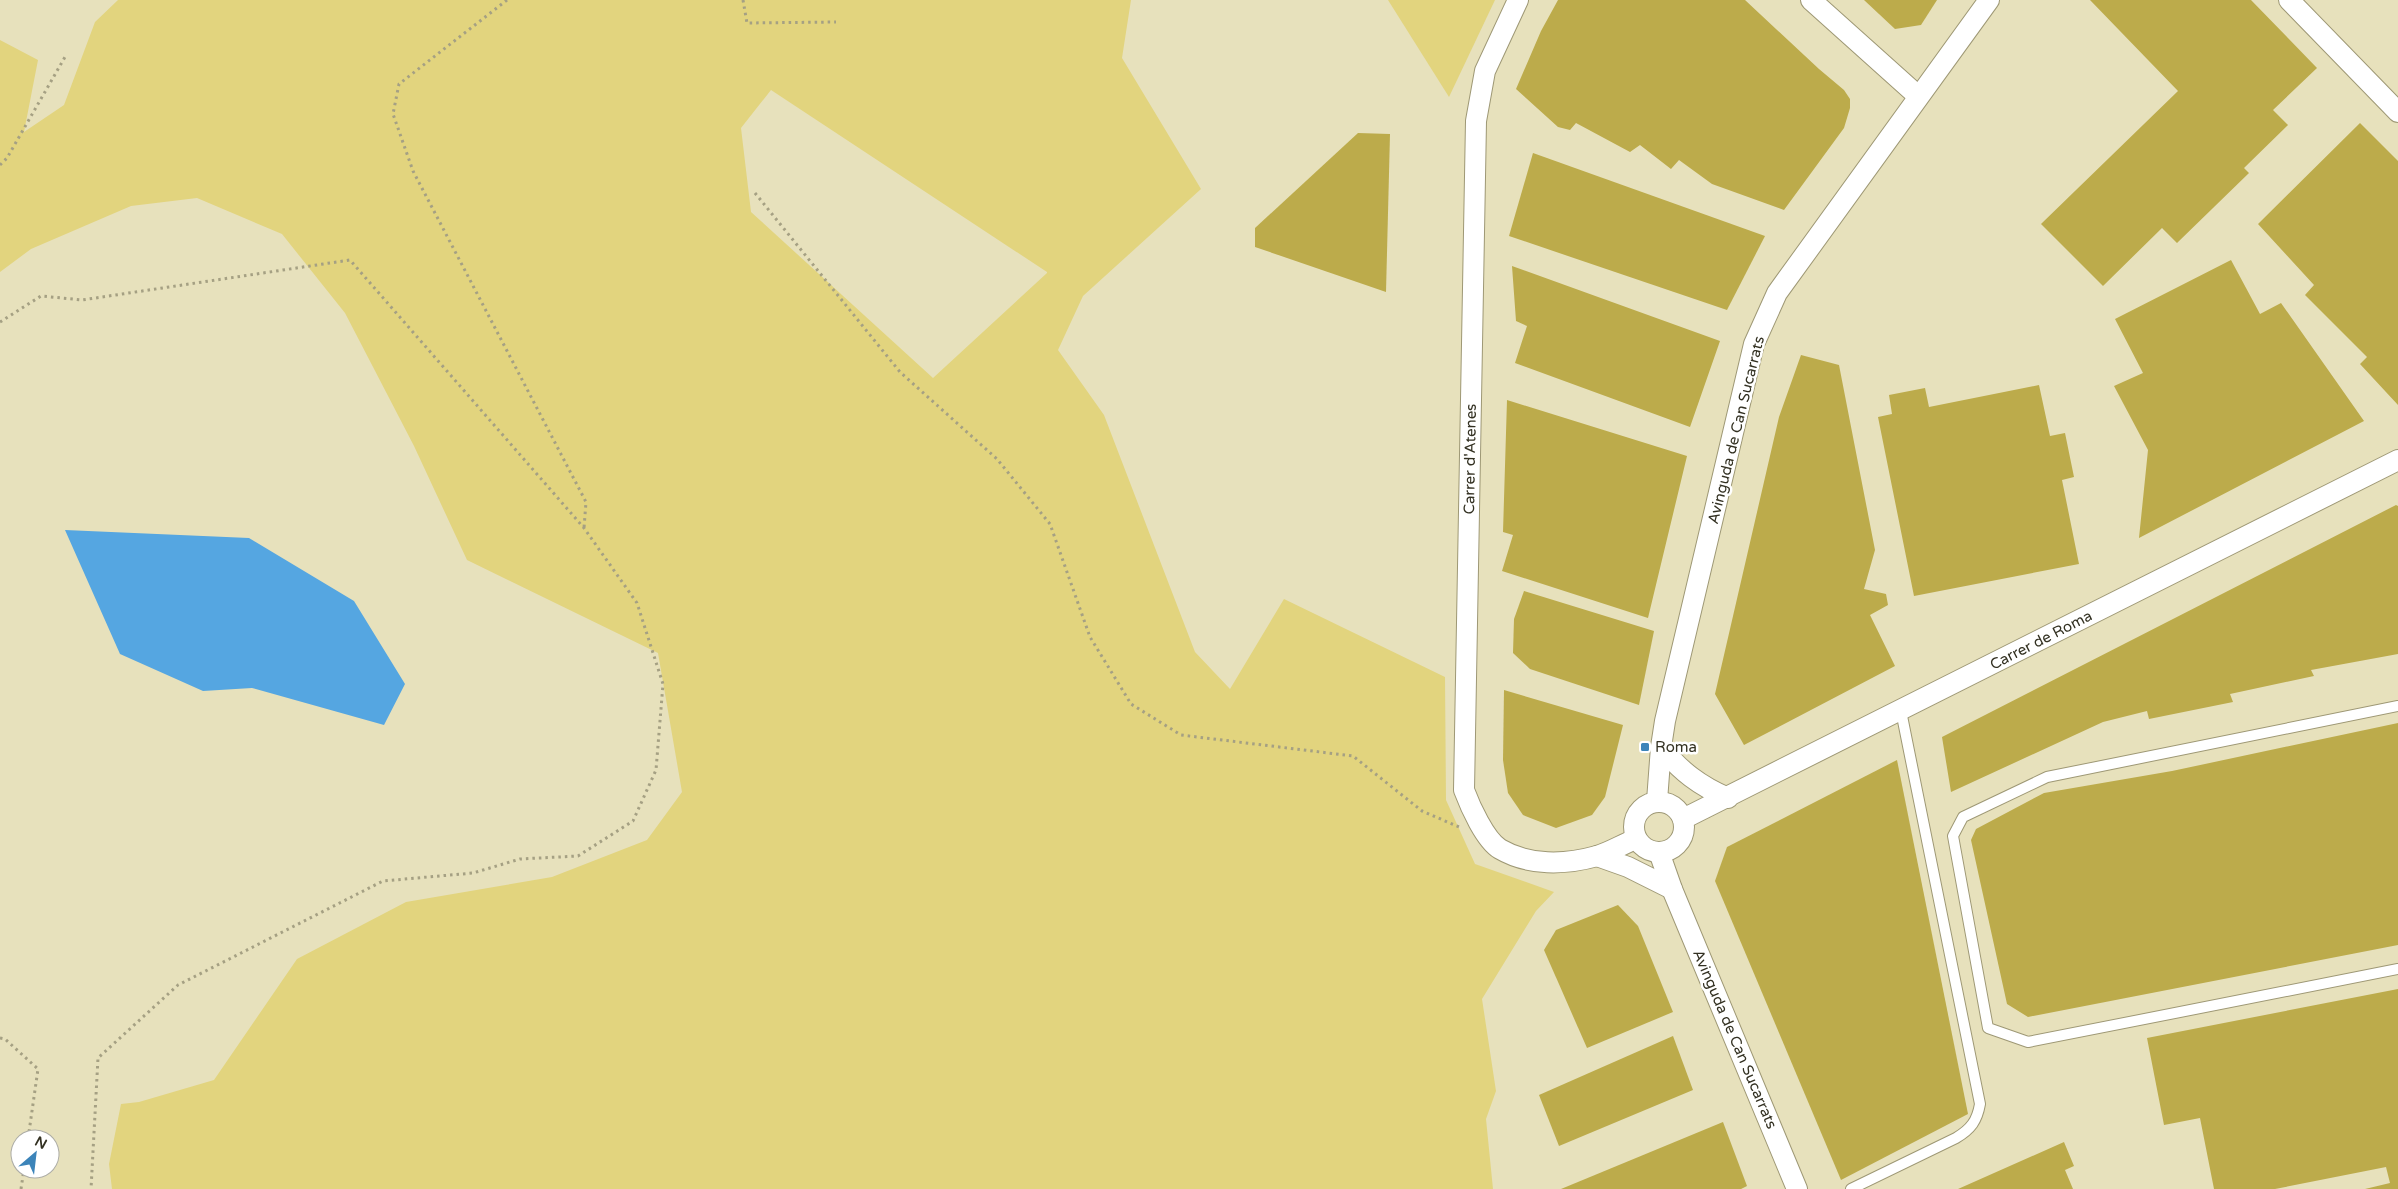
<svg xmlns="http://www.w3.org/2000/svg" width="2398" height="1189" font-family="'Varela Round',sans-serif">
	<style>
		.green { fill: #e2d47e; fill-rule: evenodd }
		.water { fill: #55a6e1 }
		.building { fill: #bcab4b }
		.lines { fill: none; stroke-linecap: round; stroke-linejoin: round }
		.service-casing { stroke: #9e9875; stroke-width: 12 }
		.minor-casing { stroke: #9e9875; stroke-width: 22 }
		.path { stroke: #a5a083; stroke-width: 3; stroke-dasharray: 2.5 4; stroke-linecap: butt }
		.service { stroke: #fff; stroke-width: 10 }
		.minor { stroke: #fff; stroke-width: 20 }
		.poi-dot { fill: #3c84b9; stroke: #fff; stroke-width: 2 }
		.labels { text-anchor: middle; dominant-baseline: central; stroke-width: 5; stroke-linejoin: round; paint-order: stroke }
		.street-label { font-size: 15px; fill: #333122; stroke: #fff }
		.poi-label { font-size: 15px; fill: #333122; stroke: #fff; text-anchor: start }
	</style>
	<rect width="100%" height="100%" fill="#e7e1bc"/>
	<!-- green -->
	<g class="green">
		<path d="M118,0H1131L1122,58L1201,189L1083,296L1058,350L1104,415L1195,652L1230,689L1284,599L1445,677L1446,800L1475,864L1554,892L1536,911L1482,999L1496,1091L1486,1119L1493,1189H112L109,1164L121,1104L139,1102L214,1080L297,959L406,902L552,877L647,840L682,792L658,653L467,560L414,446L345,313L282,234L197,198L131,206L31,249L0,272V40L38,60L24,132L64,105L95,22ZM771,90L1047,272V273L933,378L751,212L741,128Z"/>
		<polygon points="1388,0 1495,0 1449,97"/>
	</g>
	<!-- water -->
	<polygon class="water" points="65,530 249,538 354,601 405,684 384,725 252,688 203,691 120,654"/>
	<!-- building -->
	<g class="building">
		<polygon points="1558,0 1745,0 1819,69 1844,90 1850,99 1850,108 1844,128 1784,210 1712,184 1679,160 1671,169 1640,145 1630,152 1576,123 1570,130 1558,127 1516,89 1541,31"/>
		<polygon points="1864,0 1937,0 1921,25 1895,29"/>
		<polygon points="2090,0 2251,0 2317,68 2273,110 2288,125 2244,168 2249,173 2177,243 2162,228 2103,286 2041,224 2178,91"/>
		<polygon points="2360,123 2398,161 2398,405 2360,364 2367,357 2305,295 2314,285 2258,224"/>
		<polygon points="1358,133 1390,134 1386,292 1255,247 1255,228"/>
		<polygon points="1533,153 1765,236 1727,310 1509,236"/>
		<polygon points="2231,260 2260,314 2281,303 2364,421 2139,538 2148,450 2114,386 2143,373 2115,319"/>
		<polygon points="1512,266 1720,341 1690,427 1515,363 1527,326 1516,321"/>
		<polygon points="1801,355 1839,365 1875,550 1864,589 1886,594 1888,605 1870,615 1895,666 1744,745 1715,694 1779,417"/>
		<polygon points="2039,385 2050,436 2065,433 2074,477 2062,480 2079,564 1914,596 1878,417 1892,414 1889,395 1925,388 1929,407"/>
		<polygon points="1507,400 1687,456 1648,618 1502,571 1513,535 1503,532"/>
		<polygon points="2396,505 2398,506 2398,654 2311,670 2314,676 2230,694 2233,702 2149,719 2147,711 2103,722 1951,792 1942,737"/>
		<polygon points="1524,591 1654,631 1639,705 1530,669 1513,653 1514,619"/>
		<polygon points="1504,690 1623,725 1605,797 1592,815 1556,828 1523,815 1508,793 1503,760"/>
		<polygon points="2398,723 2398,945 2028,1017 2007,1004 1971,840 1976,829 2044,793 2172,771"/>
		<polygon points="1897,760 1968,1114 1841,1180 1715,881 1727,847"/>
		<polygon points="1618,905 1638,926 1673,1012 1587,1048 1544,950 1556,930"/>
		<polygon points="2398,989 2398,1189 2365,1189 2390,1183 2386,1167 2275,1189 2214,1189 2200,1118 2164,1125 2147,1038"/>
		<polygon points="1673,1036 1693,1090 1559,1146 1539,1095"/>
		<polygon points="1723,1122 1747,1186 1741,1189 1561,1189"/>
		<polygon points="2064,1142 2074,1166 2065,1170 2073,1189 1958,1189"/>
	</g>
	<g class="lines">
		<defs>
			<g id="service">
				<polyline points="2398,706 2047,777 1963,817 1953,836 1988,1028 2028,1042 2398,969"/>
				<path d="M1851,1189L1956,1138C1971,1129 1977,1121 1980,1104L1901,711"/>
			</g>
			<g id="minor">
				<path d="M1518,0L1485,71L1476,121L1464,790C1470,806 1485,840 1500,849C1529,866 1565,865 1597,856C1610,852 1623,844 1636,839"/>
				<polyline points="1811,0 1918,96"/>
				<polyline points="2289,0 2398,112"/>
				<path d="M1661,747C1680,771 1700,786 1728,798"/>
				<polyline points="1657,801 1661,747 1665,721 1754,344 1777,293 1989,0"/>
				<circle cx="1659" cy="827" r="25"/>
				<polyline points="1683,819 2398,460"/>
				<polyline points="1659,852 1672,889 1797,1189"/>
				<polyline points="1597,856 1628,867 1672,889"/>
			</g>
		</defs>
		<!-- service casing -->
		<use href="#service" class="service-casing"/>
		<!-- minor casing -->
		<use href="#minor" class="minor-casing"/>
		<!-- path -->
		<g class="path">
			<polyline points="507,0 399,84 393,114 413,171 586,502 584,528"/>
			<polyline points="743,0 747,23 836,22"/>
			<polyline points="0,165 7,158 65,57"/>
			<polyline points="755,193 900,372 997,459 1050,524 1090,637 1131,704 1181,735 1353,756 1422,811 1459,827"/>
			<polyline points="0,322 41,296 82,300 350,260 584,528 637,603 663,684 656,770 633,821 578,856 520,859 473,873 383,881 178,985 98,1058 91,1189"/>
			<polyline points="0,1038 5,1039 38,1069 28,1139"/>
			<polyline points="21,1189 24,1169"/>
		</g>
		<!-- service -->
		<use href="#service" class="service"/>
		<!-- minor -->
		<use href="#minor" class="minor"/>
	</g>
	<!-- markers -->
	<rect class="poi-dot" x="1640" y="742" width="10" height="10" rx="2.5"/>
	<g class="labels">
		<!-- street labels -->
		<g class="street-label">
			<text transform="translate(1736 430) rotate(-76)">Avinguda de Can Sucarrats</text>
			<text transform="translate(1470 459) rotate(-89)">Carrer d'Atenes</text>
			<text transform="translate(2041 640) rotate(-27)">Carrer de Roma</text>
			<text transform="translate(1735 1039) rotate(67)">Avinguda de Can Sucarrats</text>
		</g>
		<!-- poi labels -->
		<g class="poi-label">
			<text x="1655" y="747">Roma</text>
		</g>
	</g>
	<!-- north arrow -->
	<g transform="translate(35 1154) rotate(28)"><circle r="24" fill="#ffffff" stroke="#adada7"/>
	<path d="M0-4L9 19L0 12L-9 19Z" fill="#3c84b9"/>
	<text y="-8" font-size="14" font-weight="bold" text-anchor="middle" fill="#333122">N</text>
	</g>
</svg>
